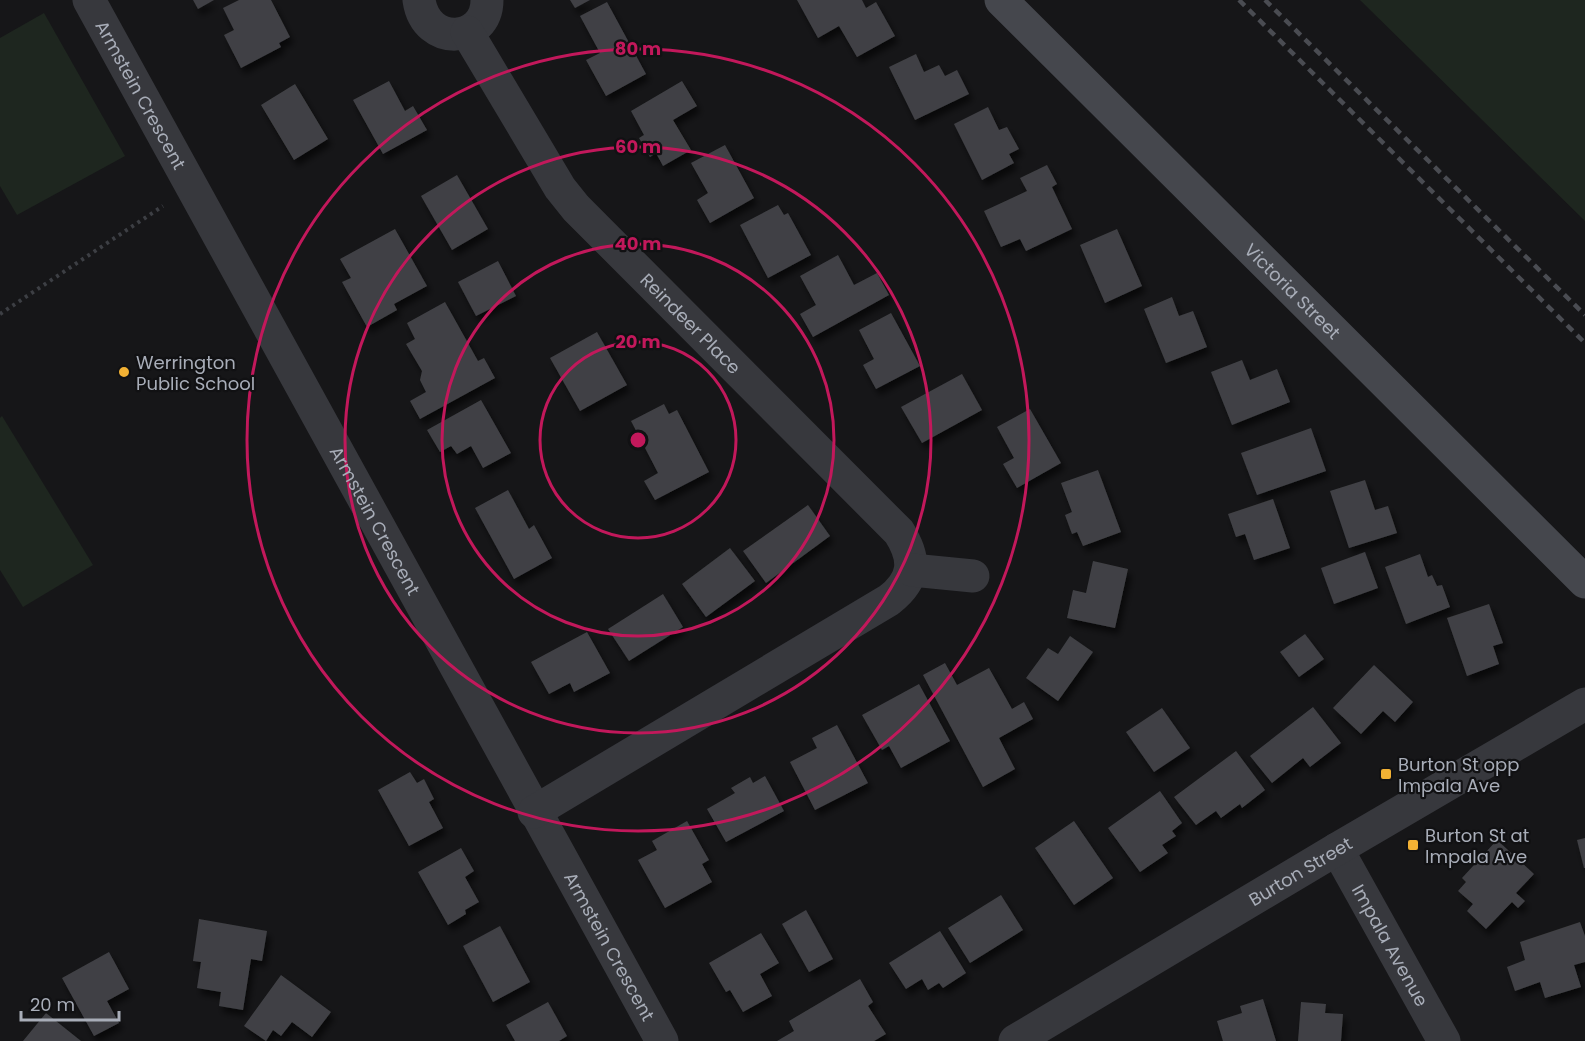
<svg xmlns="http://www.w3.org/2000/svg" width="1585" height="1041" font-family="Poppins,sans-serif">
	<style>
		.green { fill: #1e261f }
		.building { fill: #404145; filter: url(#shadow) }
		.lines { fill: none; stroke-linecap: round; stroke-linejoin: round }
		.path { stroke: #3d3f44; stroke-width: 4; stroke-dasharray: 3 4.5; stroke-linecap: butt }
		.street { stroke: #37383d; stroke-width: 33 }
		.secondary { stroke: #45474d; stroke-width: 33 }
		.rail { stroke: #4a4c52; stroke-width: 4.5; stroke-dasharray: 8 6; stroke-linecap: butt }
		.ring { fill: none; stroke: #c2185b; stroke-width: 3 }
		.poi-dot { fill: #f2b134; stroke: #111113; stroke-width: 2 }
		.labels { text-anchor: middle; dominant-baseline: central; stroke-width: 4.5; stroke-linejoin: round; paint-order: stroke }
		.street-label { font-size: 18px; fill: #a8adb8; stroke: #111113 }
		.poi-label { font-size: 18px; fill: #a8adb8; stroke: #111113; text-anchor: start }
		.centre { fill: #c2185b; stroke: #111113; stroke-width: 3 }
		.ring-label { font-size: 18px; text-anchor: middle; font-weight: bold; fill: #c2185b; stroke: #111113; stroke-width: 4.5; stroke-linejoin: round; paint-order: stroke }
	</style>
	<defs>
		<filter id="shadow"><feDropShadow dx="3.5" dy="6" stdDeviation="3" flood-color="#0009"/></filter>
	</defs>
	<rect width="100%" height="100%" fill="#161618"/>
	<!-- green -->
	<g class="green">
		<polygon points="1360,0 1585,0 1585,221"/>
		<polygon points="44,13 125,156 17,215 0,186 0,38"/>
		<polygon points="2,416 93,565 23,607 0,570 0,418"/>
	</g>
	<!-- building -->
	<g class="building">
		<polygon points="193,0 214,0 198,9"/>
		<polygon points="239,0 271,0 290,37 279,43 281,47 241,68 224,35 234,30 223,8"/>
		<polygon points="570,0 590,0 575,8"/>
		<polygon points="797,0 862,0 866,8 876,2 895,36 857,57 839,26 818,38"/>
		<polygon points="607,2 646,74 606,96 586,60 600,53 580,16"/>
		<polygon points="916,54 924,72 939,65 945,76 957,70 969,94 915,120 889,67"/>
		<polygon points="389,81 405,111 413,106 427,130 383,154 353,100"/>
		<polygon points="682,81 697,106 673,120 691,150 663,166 656,153 650,157 639,138 644,135 631,111"/>
		<polygon points="295,84 328,139 294,160 261,105"/>
		<polygon points="988,107 999,130 1007,127 1019,149 1009,154 1014,163 982,180 954,124"/>
		<polygon points="725,145 754,198 710,223 697,200 708,193 691,163"/>
		<polygon points="1047,165 1057,184 1052,187 1072,229 1026,251 1020,239 1001,247 984,211 1027,191 1020,178"/>
		<polygon points="457,175 488,229 452,250 421,196"/>
		<polygon points="778,205 784,215 788,213 811,255 768,278 740,225"/>
		<polygon points="395,229 427,286 394,304 397,310 367,327 342,282 351,278 340,259"/>
		<polygon points="1117,229 1142,286 1105,303 1080,245"/>
		<polygon points="838,255 854,285 877,273 889,295 813,337 800,314 816,305 800,276"/>
		<polygon points="498,261 516,296 476,316 458,282"/>
		<polygon points="1172,297 1179,316 1193,311 1207,347 1166,363 1144,309"/>
		<polygon points="445,302 478,361 484,358 495,378 420,419 410,401 426,392 420,380 422,371 406,344 415,339 407,323"/>
		<polygon points="891,313 920,366 876,389 863,365 874,359 859,330"/>
		<polygon points="597,332 627,385 580,411 550,358"/>
		<polygon points="1242,360 1250,380 1277,369 1290,402 1232,425 1211,372"/>
		<polygon points="962,374 982,410 922,443 901,407"/>
		<polygon points="481,400 511,453 483,468 471,446 457,454 451,446 440,452 427,430"/>
		<polygon points="664,404 669,414 677,410 709,472 655,500 644,481 658,473 631,421"/>
		<polygon points="1030,409 1061,463 1017,488 1003,464 1014,458 997,427"/>
		<polygon points="1311,428 1326,471 1257,495 1241,453"/>
		<polygon points="1098,470 1121,532 1083,546 1077,532 1072,534 1065,515 1072,512 1061,483"/>
		<polygon points="1365,480 1375,510 1388,506 1397,533 1349,548 1330,491"/>
		<polygon points="508,490 529,529 534,525 552,558 514,579 475,508"/>
		<polygon points="1273,499 1290,548 1254,560 1245,534 1236,537 1228,514"/>
		<polygon points="808,505 830,536 766,583 743,551"/>
		<polygon points="730,548 755,581 706,617 682,584"/>
		<polygon points="1365,552 1378,588 1334,604 1321,568"/>
		<polygon points="1420,554 1428,577 1432,575 1437,586 1442,585 1450,607 1406,624 1385,567"/>
		<polygon points="1093,561 1128,569 1115,628 1067,618 1073,590 1086,593"/>
		<polygon points="663,594 683,627 629,661 608,629"/>
		<polygon points="1489,604 1503,643 1493,646 1499,664 1467,676 1447,618"/>
		<polygon points="587,632 610,673 574,692 570,683 549,694 531,662"/>
		<polygon points="1305,634 1324,659 1299,677 1280,652"/>
		<polygon points="1070,636 1093,652 1058,701 1026,678 1048,648 1058,654"/>
		<polygon points="945,663 957,685 989,668 1012,709 1024,702 1033,719 999,738 1015,769 983,787 923,675"/>
		<polygon points="1374,665 1413,702 1395,722 1383,711 1361,734 1333,708"/>
		<polygon points="919,684 950,741 901,768 889,746 882,750 862,715"/>
		<polygon points="1313,707 1341,743 1310,767 1303,758 1272,783 1250,756"/>
		<polygon points="1162,708 1190,748 1154,772 1126,732"/>
		<polygon points="837,725 868,783 815,810 790,762 817,748 812,738"/>
		<polygon points="1236,751 1265,790 1242,808 1240,804 1221,818 1216,811 1196,825 1174,797"/>
		<polygon points="410,772 417,783 424,779 434,799 429,802 443,828 409,846 378,790"/>
		<polygon points="765,776 784,811 726,842 707,809 735,793 731,788 750,777 753,783"/>
		<polygon points="1160,791 1182,823 1172,831 1176,836 1162,845 1168,853 1140,872 1108,828"/>
		<polygon points="687,821 709,860 702,864 712,882 665,908 638,860 657,850 652,841"/>
		<polygon points="1074,821 1113,878 1074,905 1035,848"/>
		<polygon points="1585,838 1585,868 1584,868 1577,840"/>
		<polygon points="1497,840 1534,874 1516,893 1525,901 1518,908 1512,902 1486,929 1467,911 1473,904 1458,891 1466,882 1462,878"/>
		<polygon points="461,848 474,871 465,877 479,902 465,910 466,914 448,925 418,872"/>
		<polygon points="1001,895 1023,930 970,963 948,928"/>
		<polygon points="806,910 833,959 809,972 782,924"/>
		<polygon points="199,919 267,931 262,961 251,959 243,1010 219,1006 221,992 197,988 201,962 193,961"/>
		<polygon points="1580,922 1585,936 1585,962 1574,965 1581,987 1545,998 1540,982 1515,991 1507,967 1525,960 1520,942"/>
		<polygon points="500,926 530,982 493,1002 463,946"/>
		<polygon points="940,931 966,973 943,988 939,983 928,990 922,979 906,989 889,963"/>
		<polygon points="761,933 779,963 760,974 772,996 743,1012 730,990 726,992 709,963"/>
		<polygon points="109,952 129,989 107,1001 119,1023 94,1036 62,978"/>
		<polygon points="281,975 331,1012 312,1037 292,1022 281,1036 273,1030 266,1041 244,1026"/>
		<polygon points="860,979 873,1002 868,1006 886,1034 874,1041 777,1041 794,1031 789,1021"/>
		<polygon points="1263,999 1276,1041 1223,1041 1217,1021 1242,1013 1240,1006"/>
		<polygon points="548,1002 567,1036 559,1041 515,1041 506,1025"/>
		<polygon points="1301,1002 1326,1004 1325,1013 1343,1014 1341,1041 1298,1041"/>
		<polygon points="46,1013 81,1041 23,1041"/>
	</g>
	<g class="lines">
		<!-- path -->
		<polyline class="path" points="0,314 163,206"/>
		<!-- street -->
		<g class="street">
			<path id="s1" d="M89,0L662,1041"/>
			<path d="M419,0C426,48 487,43 487,0"/>
			<path id="s2" d="M467,32L560,188L576,208L899,532C916,559 916,579 889,600L534,812"/>
			<polyline points="912,570 973,576"/>
			<path id="s3" d="M1337,849L1444,1041"/>
			<path id="s4" d="M1015,1041L1337,849L1585,704"/>
		</g>
		<!-- secondary -->
		<path class="secondary" id="s5" d="M1001,0L1585,582"/>
		<!-- rail -->
		<g class="rail">
			<polyline points="1239,0 1585,343"/>
			<polyline points="1265,0 1585,315"/>
		</g>
	</g>
	<!-- distance rings -->
	<g class="ring">
		<circle cx="638" cy="440" r="98"/>
		<circle cx="638" cy="440" r="196"/>
		<circle cx="638" cy="440" r="293"/>
		<circle cx="638" cy="440" r="391"/>
	</g>
	<!-- markers -->
	<g class="poi-dot">
		<circle cx="124" cy="372" r="6"/>
		<rect x="1380" y="768" width="12" height="12" rx="3"/>
		<rect x="1407" y="839" width="12" height="12" rx="3"/>
	</g>
	<g class="labels">
		<!-- street labels -->
		<g class="street-label">
			<text stroke="none"><textPath href="#s1" startOffset="108">Armstein Crescent</textPath></text>
			<text stroke="none"><textPath href="#s5" startOffset="412">Victoria Street</textPath></text>
			<text stroke="none"><textPath href="#s2" startOffset="370">Reindeer Place</textPath></text>
			<text stroke="none"><textPath href="#s1" startOffset="594">Armstein Crescent</textPath></text>
			<text stroke="none"><textPath href="#s4" startOffset="332">Burton Street</textPath></text>
			<text stroke="none"><textPath href="#s3" startOffset="110">Impala Avenue</textPath></text>
			<text stroke="none"><textPath href="#s1" startOffset="1080">Armstein Crescent</textPath></text>
		</g>
		<!-- poi labels -->
		<g class="poi-label">
			<text x="136" y="362">Werrington<tspan x="136" dy="21">Public School</tspan></text>
			<text x="1398" y="764">Burton St opp<tspan x="1398" dy="21">Impala Ave</tspan></text>
			<text x="1425" y="835">Burton St at<tspan x="1425" dy="21">Impala Ave</tspan></text>
		</g>
	</g>
	<circle cx="638" cy="440" r="9" class="centre"/>
	<g class="ring-label">
		<text x="638" y="55">80 m</text>
		<text x="638" y="153">60 m</text>
		<text x="638" y="250">40 m</text>
		<text x="638" y="348">20 m</text>
	</g>
	<!-- scale -->
	<path d="M21 1011v9h98v-9" fill="none" stroke="#a8adb8" stroke-width="3"/>
	<text x="30" y="1011" font-size="18" fill="#a8adb8" stroke="#111113" stroke-width="4.5" paint-order="stroke">20 m</text>
</svg>
